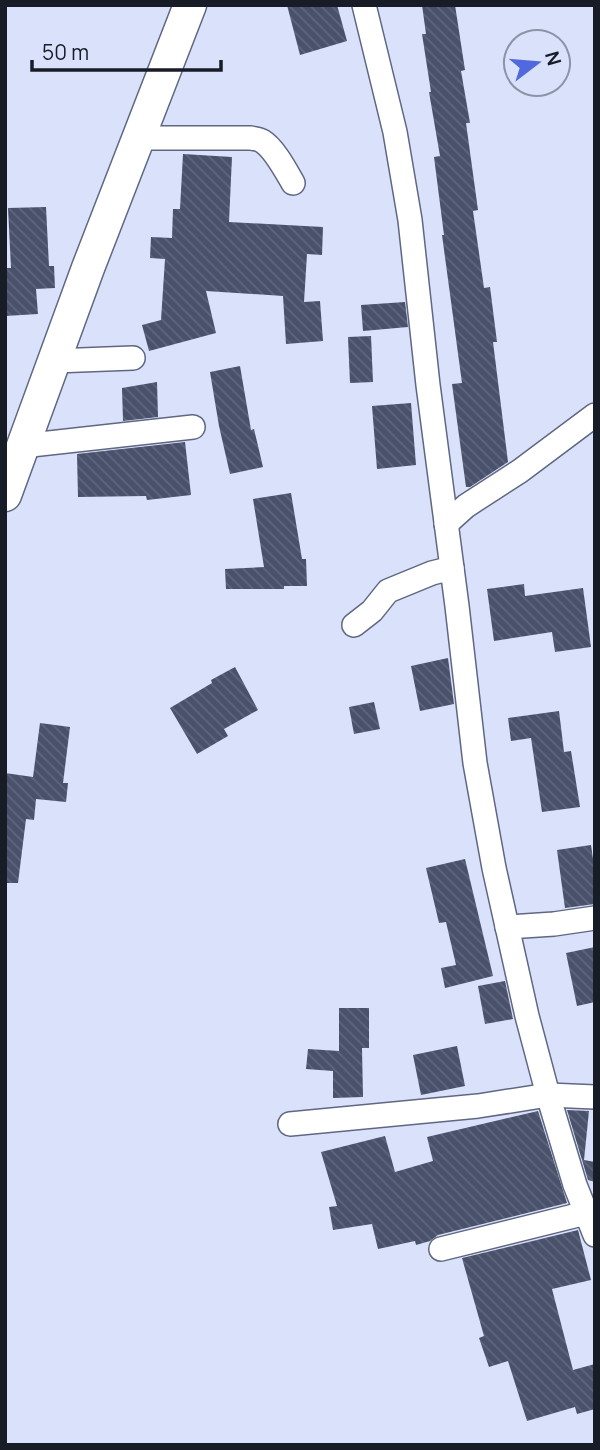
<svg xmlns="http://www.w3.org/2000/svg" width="600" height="1450" font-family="Manrope,sans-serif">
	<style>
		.building { fill: url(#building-back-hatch) }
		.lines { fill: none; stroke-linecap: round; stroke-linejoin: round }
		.street-casing { stroke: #5f6783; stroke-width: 26 }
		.secondary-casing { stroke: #5f6783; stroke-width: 35 }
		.street { stroke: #fff; stroke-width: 23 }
		.secondary { stroke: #fff; stroke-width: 32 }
	</style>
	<defs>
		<pattern id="building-back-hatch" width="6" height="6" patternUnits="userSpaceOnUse" patternTransform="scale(1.75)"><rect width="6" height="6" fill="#49516b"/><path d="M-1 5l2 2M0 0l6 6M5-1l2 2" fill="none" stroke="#60667c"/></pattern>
	</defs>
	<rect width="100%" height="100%" fill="#dae2fb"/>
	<!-- building -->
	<g class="building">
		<polygon points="287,5 337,5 347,41 300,55"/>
		<polygon points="422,5 455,5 465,70 461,71 470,123 466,123 478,210 473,211 484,288 490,287 497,342 493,342 508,462 470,487 466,487 452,384 462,383 442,235 444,235 434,157 440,156 429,92 431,92 422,34 426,34"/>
		<polygon points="183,154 232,157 229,222 323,227 322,255 307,254 304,302 320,301 323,341 286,344 283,296 206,291 216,333 149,351 142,325 161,320 165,259 150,258 151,237 172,238 173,209 180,209"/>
		<polygon points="46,207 49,266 54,266 55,288 36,289 38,314 5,316 5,268 11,268 8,208"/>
		<polygon points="405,302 408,327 363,331 361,305"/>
		<polygon points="371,336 373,382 350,383 348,337"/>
		<polygon points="240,366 251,430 254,429 263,467 230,474 219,426 210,372"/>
		<polygon points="157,382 158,417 123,421 122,388"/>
		<polygon points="411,403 416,465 377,469 372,406"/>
		<polygon points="185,442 191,495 147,500 146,496 78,497 77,454"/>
		<polygon points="291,493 302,559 306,559 307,586 284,586 284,589 226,589 225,569 264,567 253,499"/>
		<polygon points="524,584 525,596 583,588 591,647 555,652 552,632 494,641 487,589"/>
		<polygon points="448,658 454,704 420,711 411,666"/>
		<polygon points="235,667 258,710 224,729 228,736 197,754 170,708 212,683 211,680"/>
		<polygon points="374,702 380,729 354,734 349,707"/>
		<polygon points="559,711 564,752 571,751 580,807 542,812 531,738 511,741 508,718"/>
		<polygon points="40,723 70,727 63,783 68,783 66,802 36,799 34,820 26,819 18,883 5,883 5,773 33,777"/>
		<polygon points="591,845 593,859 595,858 595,904 565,908 557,850"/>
		<polygon points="465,859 493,976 445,988 441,968 456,965 446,922 439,923 426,868"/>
		<polygon points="595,947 595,1002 577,1006 566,953"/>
		<polygon points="505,981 513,1019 485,1024 478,986"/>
		<polygon points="339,1008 369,1008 369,1048 362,1048 363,1097 333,1098 333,1071 306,1069 308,1049 339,1051"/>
		<polygon points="457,1046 465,1086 421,1095 413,1055"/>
		<polygon points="567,1110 589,1111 584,1160 595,1162 595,1182 588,1180"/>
		<polygon points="538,1111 567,1203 438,1235 430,1241 416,1245 415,1241 378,1249 372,1224 333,1230 329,1207 337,1206 321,1152 385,1136 395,1172 433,1161 427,1137"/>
		<polygon points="578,1230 591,1280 552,1289 573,1370 595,1364 595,1409 577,1414 575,1407 527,1421 508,1361 489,1367 479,1338 484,1336 462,1258"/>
	</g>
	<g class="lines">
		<defs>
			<g id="street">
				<polyline points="364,5 395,132 410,220 428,385 457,606 475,763 494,868 527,1016 548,1095 575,1185 595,1235"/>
				<path d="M139,138H251C255,139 259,139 262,141C274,148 286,171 293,183"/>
				<polyline points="54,361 133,358"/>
				<polyline points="22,446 193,427"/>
				<polyline points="446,524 466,506 520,471 595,415"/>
				<polyline points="354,625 372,611 388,591 432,573 452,568"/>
				<polyline points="507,927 554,924 595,918"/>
				<polyline points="290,1124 478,1106 548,1095 595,1097"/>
				<polyline points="441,1249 586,1213"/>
			</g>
			<polyline id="secondary" points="5,495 88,268 190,5"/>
		</defs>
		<!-- street casing -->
		<use href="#street" class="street-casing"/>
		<!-- secondary casing -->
		<use href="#secondary" class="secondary-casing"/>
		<!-- street -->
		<use href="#street" class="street"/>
		<!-- secondary -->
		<use href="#secondary" class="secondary"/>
	</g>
	<!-- border -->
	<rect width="600" height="1450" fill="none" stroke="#181c27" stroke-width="14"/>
	<!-- north arrow -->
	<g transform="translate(537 63) rotate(74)"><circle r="33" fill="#dae2fb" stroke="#8c93a6" stroke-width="2"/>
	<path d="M0-5L12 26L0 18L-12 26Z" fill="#5169de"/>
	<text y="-10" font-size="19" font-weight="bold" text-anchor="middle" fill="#181c27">N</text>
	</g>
	<!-- scale -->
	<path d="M32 60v10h189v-10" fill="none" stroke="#181c27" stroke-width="3.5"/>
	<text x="42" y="60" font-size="21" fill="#181c27" stroke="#dae2fb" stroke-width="5" paint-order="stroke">50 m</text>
</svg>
